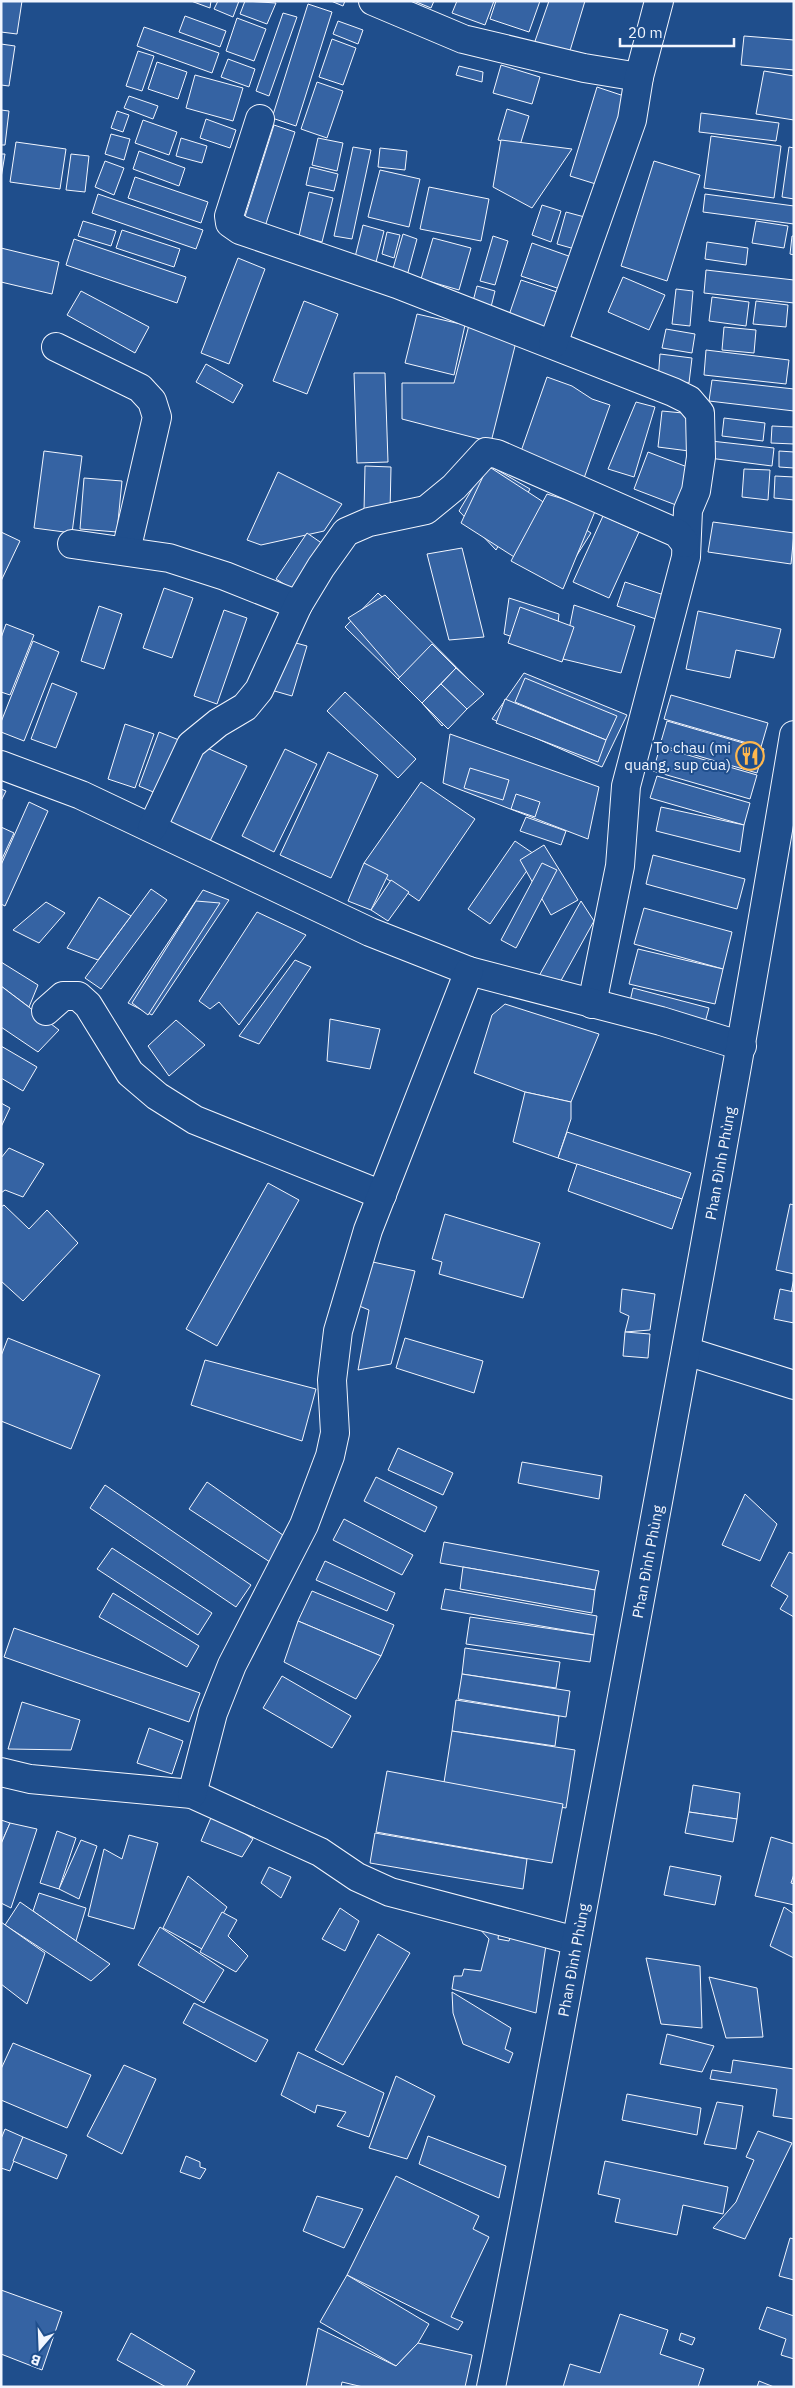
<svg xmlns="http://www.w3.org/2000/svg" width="795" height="2388" font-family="'IBM Plex Sans',sans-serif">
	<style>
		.building { fill: #3563a3; stroke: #f2f6ff }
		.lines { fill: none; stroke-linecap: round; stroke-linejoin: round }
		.street-casing { stroke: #f2f6ff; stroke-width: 30 }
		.secondary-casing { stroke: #f2f6ff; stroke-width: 30 }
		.street { stroke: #1f4e8c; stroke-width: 28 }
		.secondary { stroke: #1f4e8c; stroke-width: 28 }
		.labels { text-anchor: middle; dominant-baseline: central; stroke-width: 4; stroke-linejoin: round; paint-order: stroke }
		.poi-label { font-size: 15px; fill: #f2f6ff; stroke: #1f4e8c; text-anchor: end }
		.street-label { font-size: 15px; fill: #f2f6ff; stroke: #1f4e8c }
	</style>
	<rect width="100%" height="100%" fill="#1f4e8c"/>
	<!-- building -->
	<g class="building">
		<polygon points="1,1 22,1 17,34 1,32"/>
		<polygon points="191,1 211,1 210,8"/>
		<polygon points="218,1 239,1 233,17 214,9"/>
		<polygon points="245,1 276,3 267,24 240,14"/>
		<polygon points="331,1 345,1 343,6"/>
		<polygon points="414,1 434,1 431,8"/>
		<polygon points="457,1 494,1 485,25 452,13"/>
		<polygon points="496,1 540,1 529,32 490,19"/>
		<polygon points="549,1 585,1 569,54 534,44"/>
		<polygon points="308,4 332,12 296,126 272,118"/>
		<polygon points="283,13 297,17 269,96 256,91"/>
		<polygon points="185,16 226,31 220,47 179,32"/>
		<polygon points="237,18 266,29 254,61 226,51"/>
		<polygon points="338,21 363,30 358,44 333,34"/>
		<polygon points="144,27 219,53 212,73 137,46"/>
		<polygon points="744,36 794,40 794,70 741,65"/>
		<polygon points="332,39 356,48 343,85 319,77"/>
		<polygon points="1,44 15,46 9,86 1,85"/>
		<polygon points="138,51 154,56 142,91 126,86"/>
		<polygon points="228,59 255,69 249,87 221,77"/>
		<polygon points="157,62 187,72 178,99 148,89"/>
		<polygon points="501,65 540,77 532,104 493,93"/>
		<polygon points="459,66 483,72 482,82 456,75"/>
		<polygon points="764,71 794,76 794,120 756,114"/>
		<polygon points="195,75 243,88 233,121 186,108"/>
		<polygon points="317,82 343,91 327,138 301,129"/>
		<polygon points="597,87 627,97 599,185 570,176"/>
		<polygon points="129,96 158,106 153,119 124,108"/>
		<polygon points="507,109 529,116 520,145 498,140"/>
		<polygon points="1,110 9,111 5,145 1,145"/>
		<polygon points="117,111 129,115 123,132 111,128"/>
		<polygon points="701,113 779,123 776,141 699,132"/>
		<polygon points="206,119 236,130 230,148 200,138"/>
		<polygon points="143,120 177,132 169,155 135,143"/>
		<polygon points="274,125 295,132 263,233 242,226"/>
		<polygon points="111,134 130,139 124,160 105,154"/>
		<polygon points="711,136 781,146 774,198 704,188"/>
		<polygon points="181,138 207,146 202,163 176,156"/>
		<polygon points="318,138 343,143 337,171 312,165"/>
		<polygon points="501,140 572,149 532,208 493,187"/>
		<polygon points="16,142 66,149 60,189 10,182"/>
		<polygon points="353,147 371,150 352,239 334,236"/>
		<polygon points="789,147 794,148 794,199 782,197"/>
		<polygon points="380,148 407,151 405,170 378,167"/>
		<polygon points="139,151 185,168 179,186 133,169"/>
		<polygon points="1,154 5,154 1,178"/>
		<polygon points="71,154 89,156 85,192 66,190"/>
		<polygon points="105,161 124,168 114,195 95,187"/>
		<polygon points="654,161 700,175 667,281 621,266"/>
		<polygon points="310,167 338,174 334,191 306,185"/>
		<polygon points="380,170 420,179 409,227 368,217"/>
		<polygon points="135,177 208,202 201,223 128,198"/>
		<polygon points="429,187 489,199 481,241 420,229"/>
		<polygon points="309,192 333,198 322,242 299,236"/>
		<polygon points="98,194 203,230 196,249 92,213"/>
		<polygon points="705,194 794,206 794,224 703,212"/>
		<polygon points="542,205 561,211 551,242 532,235"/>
		<polygon points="566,212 592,219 582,251 557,244"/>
		<polygon points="83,221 116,231 111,246 78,236"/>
		<polygon points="756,221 788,226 784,248 752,243"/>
		<polygon points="363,225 384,231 376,262 355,257"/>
		<polygon points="122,230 180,249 174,267 116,248"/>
		<polygon points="387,232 400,235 394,258 382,254"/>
		<polygon points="403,234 417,239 407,276 392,272"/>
		<polygon points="493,236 508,241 495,285 480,281"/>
		<polygon points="792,236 794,236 794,255 790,254"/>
		<polygon points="433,238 471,248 459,290 421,279"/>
		<polygon points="74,239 186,277 177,303 66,265"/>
		<polygon points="707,242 748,248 746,265 705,259"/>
		<polygon points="532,243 577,259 566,291 521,276"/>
		<polygon points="1,248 59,262 52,294 1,282"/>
		<polygon points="238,258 265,269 229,364 201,353"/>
		<polygon points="706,270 794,280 794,303 704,293"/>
		<polygon points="623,277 665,295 649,330 608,312"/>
		<polygon points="521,280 560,293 546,334 507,321"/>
		<polygon points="477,286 495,291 490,311 472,305"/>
		<polygon points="676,289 693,291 690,326 672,324"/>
		<polygon points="81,291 149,327 135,353 67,315"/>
		<polygon points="712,297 749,302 746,326 709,321"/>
		<polygon points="304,301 338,314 307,394 273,381"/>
		<polygon points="756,301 788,305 786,327 753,324"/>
		<polygon points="417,314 465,325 454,375 405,363"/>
		<polygon points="469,325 517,338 491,442 402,419 402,383 454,383"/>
		<polygon points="724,327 756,330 754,353 722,350"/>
		<polygon points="666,329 695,334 692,353 662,348"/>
		<polygon points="706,350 789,360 786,384 704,375"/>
		<polygon points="660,354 692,358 689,383 658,381"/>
		<polygon points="206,364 243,385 233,403 196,382"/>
		<polygon points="354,373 385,373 388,462 357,463"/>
		<polygon points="547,377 572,386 592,399 610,405 583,481 519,457"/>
		<polygon points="712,380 794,389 794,411 709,401"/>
		<polygon points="636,402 655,407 634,477 608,469"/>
		<polygon points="662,411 693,414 689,451 658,447"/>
		<polygon points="724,418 765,423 763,441 722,436"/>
		<polygon points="772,426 794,427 794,444 771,443"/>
		<polygon points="711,441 774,448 772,466 709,458"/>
		<polygon points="44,451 82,456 72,533 34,528"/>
		<polygon points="779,451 794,452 794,468 779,467"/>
		<polygon points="648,452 690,468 676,505 634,489"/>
		<polygon points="487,464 530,489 496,550 459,511"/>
		<polygon points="365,466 391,467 390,512 364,511"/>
		<polygon points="488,466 591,533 558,585 461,523"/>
		<polygon points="744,469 770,470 768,500 742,497"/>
		<polygon points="278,472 342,504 324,531 261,545 247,540"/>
		<polygon points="775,476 794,477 794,500 774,498"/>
		<polygon points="84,478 122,481 117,532 80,529"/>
		<polygon points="547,494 596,509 563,589 511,561"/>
		<polygon points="603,516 639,532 609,598 573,582"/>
		<polygon points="713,522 794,533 791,564 708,552"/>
		<polygon points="1,532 20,541 1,581"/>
		<polygon points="307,533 323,544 292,589 276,579"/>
		<polygon points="462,548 484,637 449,640 427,554"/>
		<polygon points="625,582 670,597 662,621 617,606"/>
		<polygon points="164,588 193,598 172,658 143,648"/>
		<polygon points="378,593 432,644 398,679 345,627"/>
		<polygon points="385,595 476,687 442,726 348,618"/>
		<polygon points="509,598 559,614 555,651 504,634"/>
		<polygon points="574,605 635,626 621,673 563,659"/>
		<polygon points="99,606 122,614 104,669 81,661"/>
		<polygon points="520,607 574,627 562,662 508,643"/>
		<polygon points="224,610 247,618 217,704 194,696"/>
		<polygon points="698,611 781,629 774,658 736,650 730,678 686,669"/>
		<polygon points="6,624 34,635 10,695 1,692 1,638"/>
		<polygon points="285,640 307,646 292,696 271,690"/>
		<polygon points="33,641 59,652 24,741 1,732 1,722"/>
		<polygon points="432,644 456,668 422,703 398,679"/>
		<polygon points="456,668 484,694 467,709 441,684"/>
		<polygon points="524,673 627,715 602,767 492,719"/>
		<polygon points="525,678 617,716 606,740 515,702"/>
		<polygon points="52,683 77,693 56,748 31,739"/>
		<polygon points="441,684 467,709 448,729 422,703"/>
		<polygon points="345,692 416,759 398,778 327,711"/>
		<polygon points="671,695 768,723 761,747 664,719"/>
		<polygon points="505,699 606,740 598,762 496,723"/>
		<polygon points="667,721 764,749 757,773 660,745"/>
		<polygon points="125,724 154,734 135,788 108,779"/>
		<polygon points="159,732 179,740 158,794 139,786"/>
		<polygon points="450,734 599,787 588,839 443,783"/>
		<polygon points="196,743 247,766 210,841 162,820"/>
		<polygon points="660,747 757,775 750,799 653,771"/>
		<polygon points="285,749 317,764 274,852 242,836"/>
		<polygon points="328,752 378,775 331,878 280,855"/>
		<polygon points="470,768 509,780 503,800 464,788"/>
		<polygon points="657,776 750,803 744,825 650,798"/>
		<polygon points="421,782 475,819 419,901 364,863"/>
		<polygon points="1,789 6,791 1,801"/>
		<polygon points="516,794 540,802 535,817 511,809"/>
		<polygon points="29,802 48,811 5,906 1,904 1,865"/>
		<polygon points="661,807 744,825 740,852 656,831"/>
		<polygon points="526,817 566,831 561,845 520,831"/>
		<polygon points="1,827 14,833 1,861"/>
		<polygon points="515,841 537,856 490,924 468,909"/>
		<polygon points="544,845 578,900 551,915 520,860"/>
		<polygon points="653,855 745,879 737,909 646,884"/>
		<polygon points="364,863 388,875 371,910 348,901"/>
		<polygon points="542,863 557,870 516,948 501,940"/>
		<polygon points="391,880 409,892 388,921 371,910"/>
		<polygon points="151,889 167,900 101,989 85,978"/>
		<polygon points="203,890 229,900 152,1015 128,1003"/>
		<polygon points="99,897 131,916 98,960 67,948"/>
		<polygon points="196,901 220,903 148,1015 132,1003"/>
		<polygon points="581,901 594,921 558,986 539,976"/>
		<polygon points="46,902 65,913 39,943 13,930"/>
		<polygon points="644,908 732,932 723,969 634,944"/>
		<polygon points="257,912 306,935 239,1025 219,1002 210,1009 199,1001"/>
		<polygon points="638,949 723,969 715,1004 629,984"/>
		<polygon points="295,960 311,967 259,1044 239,1036"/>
		<polygon points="1,962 38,985 29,1007 1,986"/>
		<polygon points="1,986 59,1030 38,1052 1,1027"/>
		<polygon points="633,988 709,1008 703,1030 628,1010"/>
		<polygon points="505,1004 599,1034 571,1102 525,1092 474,1073 492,1015"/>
		<polygon points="330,1019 380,1029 370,1069 327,1061"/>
		<polygon points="176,1020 205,1045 169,1076 148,1046"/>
		<polygon points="1,1046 37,1067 23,1091 1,1078"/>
		<polygon points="525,1092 571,1102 571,1119 558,1158 513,1142"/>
		<polygon points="1,1103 10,1108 1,1127"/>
		<polygon points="567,1132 691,1173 682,1199 558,1158"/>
		<polygon points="9,1148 44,1164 23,1197 5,1190 1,1193 1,1158"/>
		<polygon points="577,1164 682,1199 672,1229 568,1191"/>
		<polygon points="268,1183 299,1200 217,1346 186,1329"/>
		<polygon points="790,1204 794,1205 794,1274 776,1270"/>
		<polygon points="4,1205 29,1229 47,1210 78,1243 23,1301 1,1281 1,1207"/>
		<polygon points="445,1214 540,1243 523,1298 439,1274 442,1262 432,1259"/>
		<polygon points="368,1261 415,1271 391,1364 358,1370 369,1310 352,1303"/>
		<polygon points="794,1278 794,1298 790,1298"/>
		<polygon points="622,1289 655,1294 650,1330 625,1332 629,1316 620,1312"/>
		<polygon points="780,1289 794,1292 794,1323 774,1319"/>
		<polygon points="625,1332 650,1334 648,1358 623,1356"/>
		<polygon points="8,1338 100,1375 71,1449 1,1421 1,1356"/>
		<polygon points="405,1338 483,1361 474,1393 396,1368"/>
		<polygon points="205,1360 316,1389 302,1441 191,1405"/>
		<polygon points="398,1448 453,1473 443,1495 388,1470"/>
		<polygon points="522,1462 602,1476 599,1499 518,1483"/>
		<polygon points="376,1477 437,1507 425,1532 364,1501"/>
		<polygon points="207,1482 290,1540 273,1564 189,1509"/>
		<polygon points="105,1485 251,1585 236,1607 90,1508"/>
		<polygon points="745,1494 777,1524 760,1561 722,1545"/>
		<polygon points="344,1519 413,1555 402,1575 333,1540"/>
		<polygon points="444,1542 599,1571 595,1590 440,1563"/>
		<polygon points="112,1548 212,1613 198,1635 97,1569"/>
		<polygon points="789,1552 794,1554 794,1617 780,1609 788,1596 771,1586"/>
		<polygon points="325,1561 395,1593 387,1611 316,1580"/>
		<polygon points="463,1567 595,1590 592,1613 460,1589"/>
		<polygon points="445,1589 597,1616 594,1635 441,1609"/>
		<polygon points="312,1591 394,1625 381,1656 298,1621"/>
		<polygon points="113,1593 199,1646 187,1667 99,1617"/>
		<polygon points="470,1617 594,1635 590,1662 466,1644"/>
		<polygon points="298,1621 381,1656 356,1699 284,1662"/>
		<polygon points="14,1628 200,1693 189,1722 4,1657"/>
		<polygon points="465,1648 560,1662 556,1688 462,1674"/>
		<polygon points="462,1674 570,1691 566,1717 458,1699"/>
		<polygon points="282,1676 351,1716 332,1748 263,1708"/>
		<polygon points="456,1700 559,1716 555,1746 452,1731"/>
		<polygon points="22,1702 80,1720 71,1750 8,1749"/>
		<polygon points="149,1728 183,1741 172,1774 137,1763"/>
		<polygon points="452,1731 575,1750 566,1808 443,1789"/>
		<polygon points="387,1771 563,1804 552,1863 376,1832"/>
		<polygon points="693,1785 740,1793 737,1819 689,1812"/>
		<polygon points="689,1812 737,1819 733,1842 685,1833"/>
		<polygon points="213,1813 253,1839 242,1857 201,1841"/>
		<polygon points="1,1820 10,1823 1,1844"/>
		<polygon points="10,1823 37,1829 11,1908 1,1903 1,1844"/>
		<polygon points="57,1831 76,1838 59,1889 40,1883"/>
		<polygon points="375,1833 527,1859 523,1889 370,1863"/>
		<polygon points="129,1835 158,1843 134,1929 88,1916 104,1849 122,1859"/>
		<polygon points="771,1837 794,1844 794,1874 791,1883 794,1884 794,1905 755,1896"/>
		<polygon points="81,1840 97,1846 79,1899 59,1889"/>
		<polygon points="670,1866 721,1876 715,1905 664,1895"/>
		<polygon points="269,1867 291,1877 281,1898 261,1883"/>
		<polygon points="188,1876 227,1907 202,1949 163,1928"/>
		<polygon points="39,1893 86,1908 76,1941 33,1911"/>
		<polygon points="20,1902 76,1941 110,1964 91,1981 5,1925"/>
		<polygon points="784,1907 794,1914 794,1958 770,1946"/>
		<polygon points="340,1908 359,1921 345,1951 322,1939"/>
		<polygon points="222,1912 237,1920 228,1936 248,1956 236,1972 200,1952"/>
		<polygon points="1,1922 45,1953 27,2004 1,1984"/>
		<polygon points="477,1926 499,1931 498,1939 509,1941 511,1934 546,1945 536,2013 452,1989 454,1976 462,1976 464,1969 481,1971 489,1939"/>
		<polygon points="160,1927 224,1970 204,2003 138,1965"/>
		<polygon points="378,1934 410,1953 343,2065 315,2050"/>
		<polygon points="646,1958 700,1966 702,2028 661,2024"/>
		<polygon points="709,1977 757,1988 763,2037 726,2038"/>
		<polygon points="452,1992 511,2028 505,2049 513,2053 509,2063 463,2044 453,2013"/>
		<polygon points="194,2003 268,2040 256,2062 183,2023"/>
		<polygon points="667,2034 714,2046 702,2072 660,2064"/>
		<polygon points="13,2043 91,2075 67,2128 1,2100 1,2069"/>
		<polygon points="298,2052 384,2093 369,2137 337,2126 346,2112 317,2105 315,2113 281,2095"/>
		<polygon points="733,2060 794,2069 794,2119 773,2116 777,2089 710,2079 712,2070 731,2073"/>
		<polygon points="124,2065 156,2079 122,2154 87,2136"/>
		<polygon points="396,2076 435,2096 407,2159 369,2148"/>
		<polygon points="627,2094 701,2108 697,2135 622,2120"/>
		<polygon points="717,2102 743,2106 736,2149 704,2144"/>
		<polygon points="5,2129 23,2137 10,2171 1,2168 1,2139"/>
		<polygon points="758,2131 792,2143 745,2239 713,2228 736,2202 754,2160 746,2157"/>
		<polygon points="428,2136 506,2166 499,2198 419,2164"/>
		<polygon points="23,2137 67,2155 57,2179 13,2161"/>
		<polygon points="186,2156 200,2162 200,2167 206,2169 200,2179 180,2172"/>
		<polygon points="605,2161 728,2187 723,2214 683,2205 677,2235 615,2222 620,2199 598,2194"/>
		<polygon points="396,2176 479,2216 473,2229 489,2237 451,2317 463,2322 458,2330 347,2275"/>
		<polygon points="317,2196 363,2209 344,2248 303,2231"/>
		<polygon points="790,2238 794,2239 794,2280 779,2276"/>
		<polygon points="347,2275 429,2324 418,2343 396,2366 320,2322"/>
		<polygon points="1,2290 62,2312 42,2370 1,2354"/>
		<polygon points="767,2307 794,2316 794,2359 781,2355 786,2339 759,2329"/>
		<polygon points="620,2314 668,2330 660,2354 704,2369 698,2387 563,2387 570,2364 600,2373"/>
		<polygon points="318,2328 396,2366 418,2343 472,2355 465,2387 363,2387 342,2382 341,2387 306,2387"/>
		<polygon points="131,2333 195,2371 186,2387 166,2387 117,2360"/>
		<polygon points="681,2333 695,2338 692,2345 679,2340"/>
		<polygon points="759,2381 774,2387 757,2387"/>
	</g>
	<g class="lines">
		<defs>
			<g id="street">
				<polyline points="373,1 463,39 584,68 639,77"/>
				<polyline points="260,119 229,216 230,223 240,230 397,284 673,392 689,400 700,413 701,457 696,491 688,510 686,557 626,786 620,866 592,1004"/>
				<polyline points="553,344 632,120 639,77 659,1"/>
				<polyline points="56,347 140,388 152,401 157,417 126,551"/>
				<polyline points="72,544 169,558 225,576 298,605"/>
				<polyline points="1,765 81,795 370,932 469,971 661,1021 742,1046"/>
				<polyline points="152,828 191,745 218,723 245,707 259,690 298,605 321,567 346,532 369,522 426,510 454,487 486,452 497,454 677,533 685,543"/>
				<polyline points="46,1011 63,996 78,996 88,1005 130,1073 157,1096 195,1120 382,1195"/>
				<polyline points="1,1772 30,1779 192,1794 320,1852 357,1877 390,1892 576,1941"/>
				<polyline points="192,1794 213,1713 232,1665 304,1525 330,1456 335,1433 332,1380 338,1331 368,1230 469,971"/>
			</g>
			<g id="secondary">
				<polyline points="686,1351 794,1385"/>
				<path id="s1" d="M491,2387C535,2172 573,1956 614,1740C676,1405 738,1071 794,735"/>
			</g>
		</defs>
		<!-- street casing -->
		<use href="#street" class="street-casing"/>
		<!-- secondary casing -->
		<use href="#secondary" class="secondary-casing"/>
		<!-- street -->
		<use href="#street" class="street"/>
		<!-- secondary -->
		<use href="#secondary" class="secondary"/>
	</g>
	<!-- icons -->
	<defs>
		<symbol id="restaurant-ring" viewBox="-11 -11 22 22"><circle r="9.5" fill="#1f4e8c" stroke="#ffb74d" stroke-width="1.5"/><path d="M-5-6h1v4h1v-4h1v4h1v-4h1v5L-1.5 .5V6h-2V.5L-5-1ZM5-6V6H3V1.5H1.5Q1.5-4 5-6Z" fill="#ffb74d"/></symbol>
	</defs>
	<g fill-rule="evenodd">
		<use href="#restaurant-ring" x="734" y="740" width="32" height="32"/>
	</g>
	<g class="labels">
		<!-- poi labels -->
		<g class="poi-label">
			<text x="731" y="747">To chau (mi<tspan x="731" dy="17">quang, sup cua)</tspan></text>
		</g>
		<!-- street labels -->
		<g class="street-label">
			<text stroke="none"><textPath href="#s1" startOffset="1245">Phan Đình Phùng</textPath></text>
			<text stroke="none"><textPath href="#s1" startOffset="840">Phan Đình Phùng</textPath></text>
			<text stroke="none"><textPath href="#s1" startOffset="435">Phan Đình Phùng</textPath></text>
		</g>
	</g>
	<!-- border -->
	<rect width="795" height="2388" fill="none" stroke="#f2f6ff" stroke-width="5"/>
	<!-- north arrow -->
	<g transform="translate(40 2348) rotate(199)" stroke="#1f4e8c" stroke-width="4" paint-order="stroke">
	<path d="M0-4L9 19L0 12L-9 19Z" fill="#f2f6ff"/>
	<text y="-8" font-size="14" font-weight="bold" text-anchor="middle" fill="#f2f6ff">B</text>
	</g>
	<!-- scale -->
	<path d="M620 38v8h114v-8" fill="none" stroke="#f2f6ff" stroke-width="2.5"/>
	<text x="628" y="38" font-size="15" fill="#f2f6ff" stroke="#1f4e8c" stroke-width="4" paint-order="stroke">20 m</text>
</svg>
